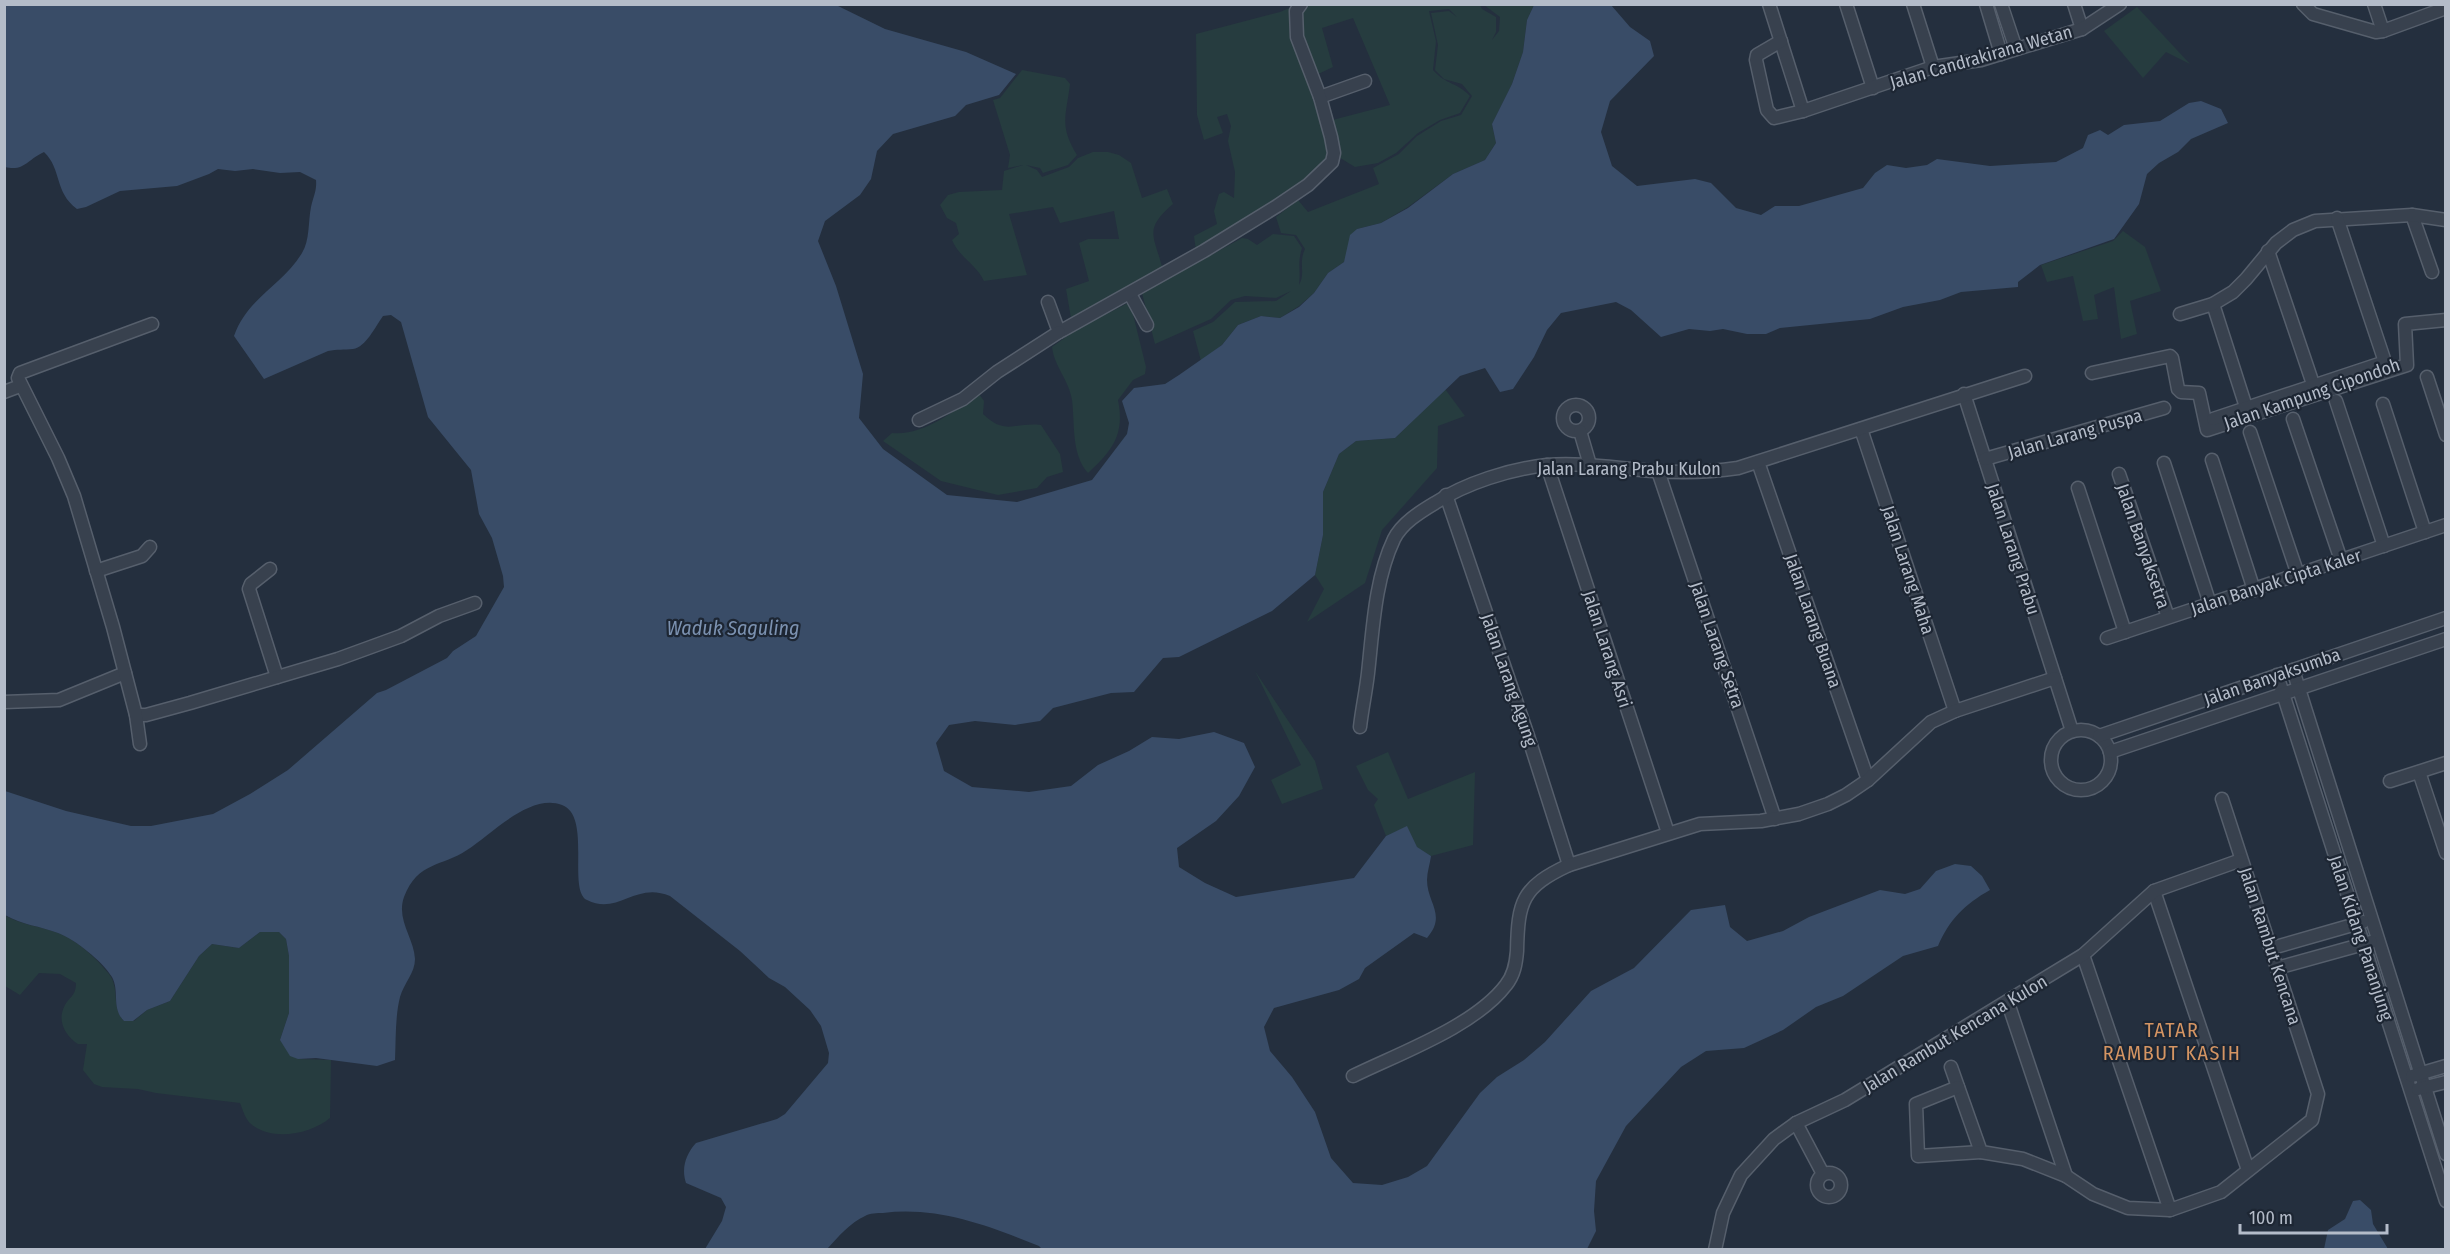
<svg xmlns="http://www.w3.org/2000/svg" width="2450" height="1254" font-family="'Fira Sans Condensed',sans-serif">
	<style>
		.green { fill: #263c3f }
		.water { fill: #394c67 }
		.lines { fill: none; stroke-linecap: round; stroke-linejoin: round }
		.minor-casing { stroke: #565f6c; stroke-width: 15 }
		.minor { stroke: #38414e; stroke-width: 12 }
		.labels { text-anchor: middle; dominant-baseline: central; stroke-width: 4.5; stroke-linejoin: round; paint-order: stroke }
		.street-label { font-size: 18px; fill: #b4bcc9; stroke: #1d2633 }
		.water-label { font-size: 20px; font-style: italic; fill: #7c92b1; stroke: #1d2633 }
		.neighbourhood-label { font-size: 20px; letter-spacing: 1.5px; fill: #d59563; stroke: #1d2633 }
	</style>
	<rect width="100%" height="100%" fill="#242f3e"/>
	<!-- green -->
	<g class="green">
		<path d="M1309,5H1480L1482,9L1496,17V32L1492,40L1499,31L1500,17L1484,5H1534L1527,20L1523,52L1512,84L1492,124L1496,143L1485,160L1453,174L1408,207L1381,223L1357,229L1344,262L1328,273L1314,293L1299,306L1280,318L1261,316L1238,325L1222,345L1201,361L1193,331L1213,322L1235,302L1276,301L1291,291L1276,298L1245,296L1231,300L1211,319L1155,344L1142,293L1242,238L1248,239L1257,245L1273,234L1294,236L1302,248C1297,264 1301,270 1299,285C1306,272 1298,264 1305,249L1296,235L1281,233L1276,217L1298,200L1308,212L1379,184L1373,168L1399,154L1417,136L1441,121L1461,115L1472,96L1462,84L1444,79L1435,70L1438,45L1431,13L1449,11L1457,17L1449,9L1429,11L1436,41L1433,70C1446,85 1457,82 1470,96L1460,113L1440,120L1418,133L1396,153L1378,163L1355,167L1337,156L1299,191L1196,251L1194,236L1217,224L1214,211L1219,194L1224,192L1234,198L1235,172L1228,141L1231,126L1227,114L1217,117L1223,133L1204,140L1197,115L1196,34L1280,12L1294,6L1295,47L1321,123L1390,105L1353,18L1322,28L1333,67L1314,76L1300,38L1302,9Z"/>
		<polygon points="2137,7 2190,64 2166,52 2143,78 2104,31"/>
		<path d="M1022,70L1065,78L1070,84C1066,117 1059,125 1077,155L1068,165L1043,173L1040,168L1026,165L1037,170L1042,177L1069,167L1078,158L1093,152H1108L1119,155L1131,163L1142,198L1167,189L1173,204C1143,230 1154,235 1163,270L1071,318L1066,289L1089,281L1079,243L1088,239H1119L1114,211L1060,223L1053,207L1009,214L1027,275L984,281C976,264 959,257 952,240L959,234L956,223L947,218L940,205L948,195L959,192L1002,190L1004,171L1023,165L1008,168L1010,155L993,100L1000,98Z"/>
		<polygon points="2123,231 2145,247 2161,291 2130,301 2137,334 2121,339 2114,287 2094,295 2098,319 2083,321 2073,276 2047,282 2041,265 2113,241"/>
		<path d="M1130,302L1146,367L1145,374L1133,380L1118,400C1125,434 1113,450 1088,473C1071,454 1075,424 1072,400C1069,380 1054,366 1052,347L1077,329Z"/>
		<polygon points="1445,389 1465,416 1438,426 1437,468 1382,530 1365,583 1307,622 1324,589 1315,575 1323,535 1323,492 1339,454 1356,441 1395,438"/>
		<path d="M979,394L984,401L983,414C1006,436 1014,422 1041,425L1060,454L1063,472L1047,477L1037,488L998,495L941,481L883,441L892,433C924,436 953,411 979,394Z"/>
		<polygon points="1255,671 1315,761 1323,789 1282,804 1271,780 1301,765"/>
		<polygon points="1388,752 1408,799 1475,772 1473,845 1431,856 1417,848 1407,827 1386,836 1374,805 1378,799 1368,790 1356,766"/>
		<path d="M4,915C21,925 40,926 58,933C77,940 96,958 109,974C120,988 111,1008 124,1021H134L147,1010L170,1001L199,956L212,944L239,948L260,932H279L286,939L289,956V1013L280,1040L298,1059L331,1060L330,1118C311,1134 272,1142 251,1124C245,1119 243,1110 240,1103L156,1093L138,1089L102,1087L94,1084L83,1070L87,1044H78C66,1036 57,1022 64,1007C69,996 76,997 76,983L60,974L39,973L20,995L5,986Z"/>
	</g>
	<!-- water -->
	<g class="water">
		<path d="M5,4L836,5L885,29L966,52L1016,74L999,95L966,105L955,116L893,134L877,151L871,179L860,195L825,221L818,241L836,286L863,374L859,418L883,449L947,495L1017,502L1092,480L1127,434L1129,423L1122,401L1134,388L1165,384L1179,375L1222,345L1238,325L1261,316L1280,318L1299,307L1314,293L1328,273L1344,262L1350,235L1357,229L1381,223L1408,208L1453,174L1485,160L1496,143L1492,124L1512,84L1523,52L1527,20L1534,5H1611L1630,27L1650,41L1654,56L1610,101L1601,132L1612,166L1637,186L1695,179L1711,183L1736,208L1761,215L1775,206H1799L1863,188L1875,173L1887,165L1906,168L1927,165L1937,159L1990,166L2056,162L2083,148L2088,135L2100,130L2108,135L2124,125L2160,121L2189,103L2201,101L2221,109L2228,123L2191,139L2178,152L2159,163L2147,174L2139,204L2114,239L2040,265L2018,282V287L1961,292L1940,300L1903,307L1870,319L1780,328L1766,334H1747L1723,329L1710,331L1689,329L1661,337L1631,310L1616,302L1561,313L1547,330L1534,357L1513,389L1500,392L1485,368L1460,376L1395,438L1356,441L1339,454L1323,492V535L1315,575L1272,611L1179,657L1163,658L1134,692L1111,693L1053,708L1040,721L1015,725L975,721L949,725L936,743L944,771L972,787L1029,792L1071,786L1098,765L1129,751L1152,737L1179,739L1214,732L1244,743L1255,767L1239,796L1216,821L1177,848L1179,867L1205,883L1236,897L1354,878L1386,836L1407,826L1417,847L1431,856C1430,864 1427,872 1427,880C1427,903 1447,915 1427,938L1414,933L1365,968L1359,979L1339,990L1274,1008L1264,1027L1270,1051L1292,1077L1315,1112L1331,1158L1353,1183L1382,1185L1408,1177L1427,1166L1480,1093L1497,1077L1524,1060L1545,1042L1591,991L1634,968L1691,910L1725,905L1730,927L1747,941L1783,931L1809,917L1880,890L1905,894L1920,889L1936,871L1955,864L1971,866L1982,876L1990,890C1965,904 1949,920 1938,946L1903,956L1843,996L1816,1007L1783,1030L1744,1048L1706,1051L1681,1067L1626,1126L1596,1181L1594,1211L1596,1231L1587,1249H1042L1039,1246C989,1226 938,1206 883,1213C877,1213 870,1213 865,1216C851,1222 838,1237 827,1249H705L722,1221L726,1207L721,1198L686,1183C681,1168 686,1154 696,1143L777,1119L785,1114L828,1063L829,1053L821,1026L810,1010L785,987L769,978L740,951L670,896C635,881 618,916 587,900C567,890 592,816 562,805C530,793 492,834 467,850C442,867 418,861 404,897C396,920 414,938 415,959C415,973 404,983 400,997C395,1017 396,1039 395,1060L377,1066L316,1058L298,1059L290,1056L280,1040L289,1013V956L286,939L279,932H260L239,948L212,944L199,956L170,1001L147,1010L133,1021H124C111,1008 120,992 112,977C102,961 76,940 58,933C40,926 22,925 5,915V791L66,811L131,826H151L213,814L250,794L288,770L377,693L386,690L447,658L453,651L476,636L504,587L503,576L492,538L479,514L471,470L428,417L401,322L391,315L383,316C375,327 366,347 353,349C344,350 337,349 328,351L264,379L234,336C247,298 283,285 302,253C310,240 308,222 311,207C313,197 317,191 316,180L300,172L280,173L253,169L235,171L218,169L209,174L177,186L120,191L86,207L77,209C54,192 62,169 44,152C28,159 24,172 5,167Z"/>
		<polygon points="2360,1200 2371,1210 2373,1224 2388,1249 2324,1249 2328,1230 2345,1219 2353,1201"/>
	</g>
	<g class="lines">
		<defs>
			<g id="minor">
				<polyline points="1769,4 1803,111"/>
				<polyline points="1846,4 1873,88"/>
				<polyline points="1913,4 1933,67"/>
				<polyline points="1986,4 2001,54"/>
				<polyline points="2001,4 2016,49"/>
				<polyline points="2074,4 2082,29"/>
				<polyline points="2303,4 2313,14 2376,32 2383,31 2446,8"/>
				<polyline points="2374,4 2383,31"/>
				<polyline points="1781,41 1757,55 1756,60 1767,110 1774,118 1803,111 1933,67 1981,60 2082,29 2120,4"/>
				<polyline points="1320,97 1365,81"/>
				<polyline points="2412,215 2432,272"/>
				<polyline points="2268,251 2313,384"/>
				<polyline points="1130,294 1147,325"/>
				<polyline points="1048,302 1059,332 1063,330 1204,251 1277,206 1308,185 1332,162 1334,153 1331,137 1320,97 1297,37 1296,11 1301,4"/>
				<polyline points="2213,304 2246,407"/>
				<polyline points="2180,314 2213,304 2233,292 2246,279 2276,243 2293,230 2315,221 2412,215 2446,220"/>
				<polyline points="2092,373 2170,356 2172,358 2178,389 2181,392 2199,393 2207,430 2407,365 2405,324 2446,320"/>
				<polyline points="2427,377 2446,435"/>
				<polyline points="4,392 20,386"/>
				<polyline points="1964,394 2072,731"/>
				<polyline points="2336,401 2384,546"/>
				<polyline points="2383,404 2425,532"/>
				<circle cx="1576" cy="418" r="13"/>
				<polyline points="2213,419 2385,362 2337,218"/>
				<polyline points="2293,419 2341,560"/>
				<polyline points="919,420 963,399 997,372 1059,332"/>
				<polyline points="1861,429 1955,711"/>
				<polyline points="1580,431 1590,465"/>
				<polyline points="2250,432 2298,575"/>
				<polyline points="1985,459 2164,408"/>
				<polyline points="2212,460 2254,590"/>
				<polyline points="1758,462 1868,780"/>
				<polyline points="2164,463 2210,604"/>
				<polyline points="1547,465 1668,833"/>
				<polyline points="1658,471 1775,819"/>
				<polyline points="2119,474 2168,617"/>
				<polyline points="2078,488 2125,632"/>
				<polyline points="1446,495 1528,736 1569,865"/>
				<polyline points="270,569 251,584 249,589 277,677"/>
				<polyline points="96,571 142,556 150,547"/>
				<polyline points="2107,638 2446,525"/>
				<polyline points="2293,670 2446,1154"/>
				<polyline points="2277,675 2446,1201"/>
				<polyline points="4,702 59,700 125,673"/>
				<polyline points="136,715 146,715 190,703 338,659 401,636 439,616 475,603"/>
				<path d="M1360,727C1362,709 1366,691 1368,673C1373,628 1375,579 1394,539C1402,523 1420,512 1435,503C1466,483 1510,469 1547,465C1583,462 1620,469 1656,471C1684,473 1711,472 1738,468L2025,376"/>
				<circle cx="2081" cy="760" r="30"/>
				<polyline points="2099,736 2446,618"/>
				<polyline points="140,744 136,715 113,627 74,496 58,458 18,378 20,373 152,324"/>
				<polyline points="2110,752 2446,639"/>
				<polyline points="2419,772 2446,853"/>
				<polyline points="2390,781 2446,763"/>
				<polyline points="2154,891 2248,1170"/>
				<polyline points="2272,948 2363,922"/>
				<polyline points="2083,955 2170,1210"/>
				<polyline points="2277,968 2371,942"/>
				<polyline points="2008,1003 2066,1176"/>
				<polyline points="1951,1067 1981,1152 2023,1159 2066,1176 2093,1194 2128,1208 2170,1210 2221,1192 2312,1120 2318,1094 2222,799"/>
				<path d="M1353,1076C1400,1053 1475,1026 1506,985C1514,975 1516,964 1517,951C1518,901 1522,887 1569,865L1700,824L1761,821L1799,814L1828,804L1846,795L1868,780L1931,722L1955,711L2055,678"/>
				<polyline points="2412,1076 2446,1066"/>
				<polyline points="1958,1087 1916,1104 1918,1156 1981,1152"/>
				<polyline points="2418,1089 2446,1082"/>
				<polyline points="1796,1123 1823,1174"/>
				<circle cx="1829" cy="1185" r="12"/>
				<polyline points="1715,1250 1723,1213 1741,1175 1774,1139 1796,1123 1845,1100 2083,955 2154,891 2241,860"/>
			</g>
		</defs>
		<!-- minor casing -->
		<use href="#minor" class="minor-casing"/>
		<!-- minor -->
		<use href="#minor" class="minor"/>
	</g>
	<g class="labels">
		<!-- street labels -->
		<g class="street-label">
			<text transform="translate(1981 57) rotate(-16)">Jalan Candrakirana Wetan</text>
			<text transform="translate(2312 394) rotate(-19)">Jalan Kampung Cipondoh</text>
			<text transform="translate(2075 434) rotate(-16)">Jalan Larang Puspa</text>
			<text x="1629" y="469">Jalan Larang Prabu Kulon</text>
			<text transform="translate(2143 546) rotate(71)">Jalan Banyaksetra</text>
			<text transform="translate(2013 549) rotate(72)">Jalan Larang Prabu</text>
			<text transform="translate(1908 570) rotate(72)">Jalan Larang Maha</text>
			<text transform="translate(2276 582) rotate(-18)">Jalan Banyak Cipta Kaler</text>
			<text transform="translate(1813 621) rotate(71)">Jalan Larang Buana</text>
			<text transform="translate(1717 645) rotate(71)">Jalan Larang Setra</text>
			<text transform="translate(1607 649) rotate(72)">Jalan Larang Asri</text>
			<text transform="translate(2272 677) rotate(-19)">Jalan Banyaksumba</text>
			<text transform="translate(1509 680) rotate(71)">Jalan Larang Agung</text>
			<text transform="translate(2361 938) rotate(72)">Jalan Kidang Pananjung</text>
			<text transform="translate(2270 946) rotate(72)">Jalan Rambut Kencana</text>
			<text transform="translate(1955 1034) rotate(-31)">Jalan Rambut Kencana Kulon</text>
		</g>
		<!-- water labels -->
		<g class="water-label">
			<text x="733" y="628">Waduk Saguling</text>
		</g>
		<!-- neighbourhood labels -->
		<g class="neighbourhood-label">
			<text x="2172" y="1030">TATAR<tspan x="2172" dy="23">RAMBUT KASIH</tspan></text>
		</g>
	</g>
	<!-- border -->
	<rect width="2450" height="1254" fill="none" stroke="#b4bcc9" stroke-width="12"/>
	<!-- scale -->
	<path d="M2240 1224v9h147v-9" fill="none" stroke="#b4bcc9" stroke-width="3"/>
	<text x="2249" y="1224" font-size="18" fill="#b4bcc9" stroke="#1d2633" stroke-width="4.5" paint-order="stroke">100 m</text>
</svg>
